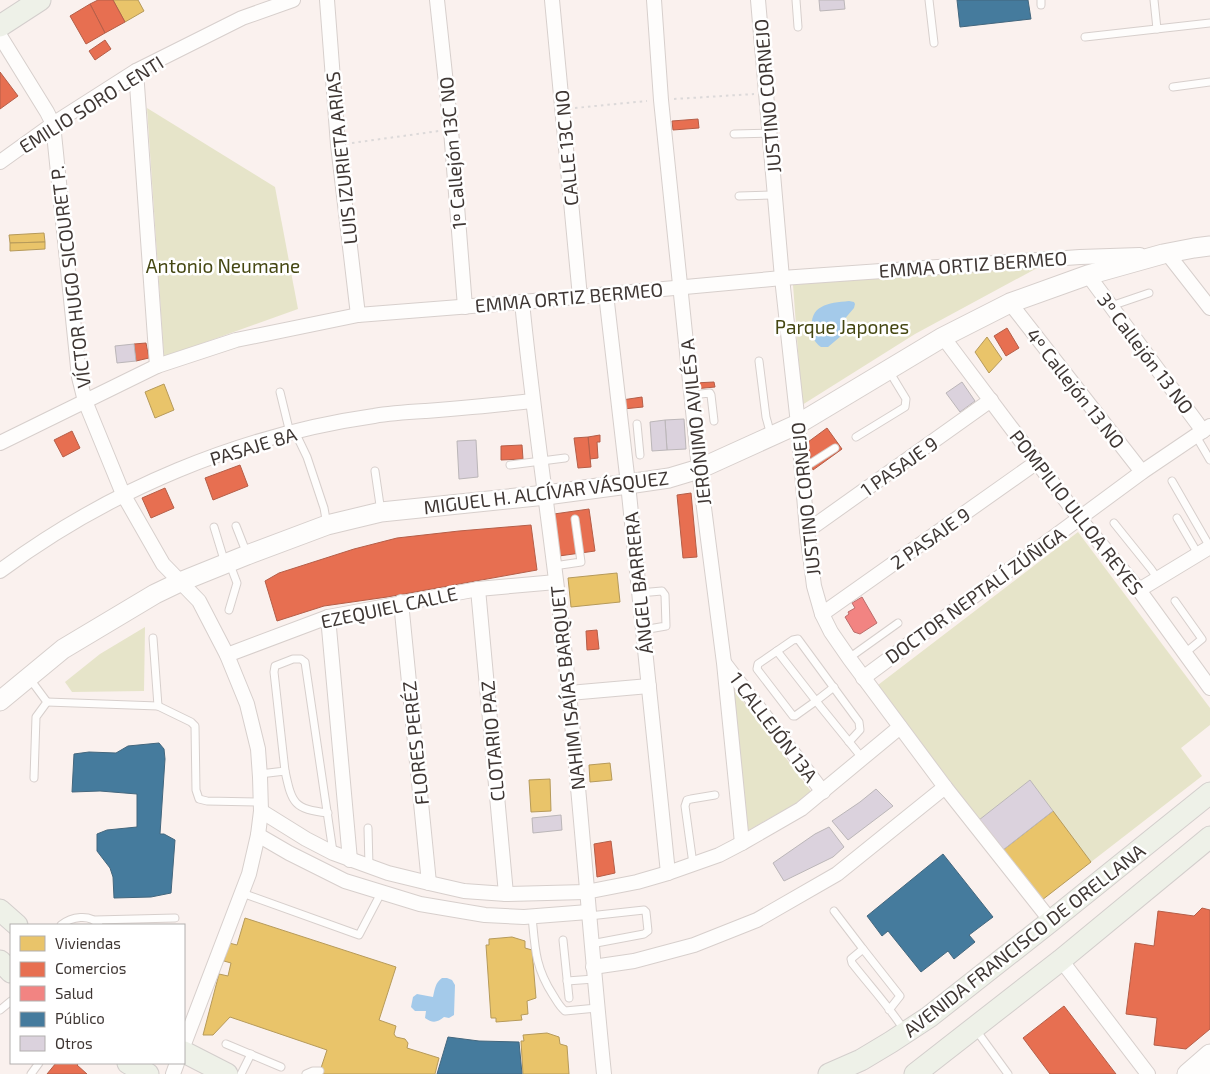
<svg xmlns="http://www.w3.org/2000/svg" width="1210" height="1074" font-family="'Exo 2',sans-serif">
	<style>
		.green { fill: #e6e4c9 }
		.water { fill: #a4caea }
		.homes { fill: #e9c46a; stroke: #b69a5a }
		.shops { fill: #e76f51; stroke: #b55e48 }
		.health { fill: #f28482; stroke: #bc6d6b }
		.public { fill: #457b9d; stroke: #43677e }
		.building { fill: #dbd2dd; stroke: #bbb6b8 }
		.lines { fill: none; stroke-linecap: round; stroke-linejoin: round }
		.lane-casing { stroke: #d7cfcc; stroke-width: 9 }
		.street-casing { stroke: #d7cfcc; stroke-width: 16 }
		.secondary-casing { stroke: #d7cfcc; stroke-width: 21 }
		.primary-casing { stroke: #d3cecc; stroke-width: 23 }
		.path { stroke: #dcd9d9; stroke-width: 2; stroke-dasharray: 2.5 4; stroke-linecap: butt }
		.lane { stroke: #fefdfc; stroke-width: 7 }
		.street { stroke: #fefdfc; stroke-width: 14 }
		.secondary { stroke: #fefdfc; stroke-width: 19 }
		.primary { stroke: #eef1e8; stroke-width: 21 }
		.labels { text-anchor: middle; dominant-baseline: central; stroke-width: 5; stroke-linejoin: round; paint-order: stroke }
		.street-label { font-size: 19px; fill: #3f3734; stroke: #fff }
		.park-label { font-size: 19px; fill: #454712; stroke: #fff }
	</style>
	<rect width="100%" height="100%" fill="#faf1ee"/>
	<!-- green -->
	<g class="green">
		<polygon points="147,108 275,187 298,309 164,357"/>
		<polygon points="1052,260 915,334 802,405 793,285"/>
		<polygon points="1078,532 1210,708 1210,725 1181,748 1202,776 1091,862 1030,781 979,820 878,685"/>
		<polygon points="145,627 144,691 72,692 65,682 100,654"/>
		<polygon points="730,684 813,794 745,832"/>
	</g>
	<!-- water -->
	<g class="water">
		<path d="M849,301L854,302L855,304L854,308L842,322L841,336L828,347H821C814,342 813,338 812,330C809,305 828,303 849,301Z"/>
		<path d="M442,978H447L452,980L455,985L454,1015L449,1018L444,1017C437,1023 432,1023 425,1018L426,1011H415L411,1007L413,997L417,994L433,997C435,989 435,983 442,978Z"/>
	</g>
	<!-- homes -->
	<g class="homes">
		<polygon points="113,0 138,0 144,11 125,22"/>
		<polygon points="44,233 45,242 10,243 9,235"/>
		<polygon points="45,242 45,249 10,251 10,243"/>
		<polygon points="987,337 1002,359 989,373 975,352"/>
		<polygon points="164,384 174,410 155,418 145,392"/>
		<polygon points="617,573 620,602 571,607 568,578"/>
		<polygon points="610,763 612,780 590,782 589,765"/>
		<polygon points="550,779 551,811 531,812 529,780"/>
		<polygon points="1053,811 1091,862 1042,900 1003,850"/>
		<polygon points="245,918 396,967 379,1020 396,1026 394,1034 396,1037 405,1039 408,1043 407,1048 439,1058 435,1074 319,1074 327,1050 230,1017 213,1035 203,1035 219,974 228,976 231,963 224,961 229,943 237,945"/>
		<polygon points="512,937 525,941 525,948 532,950 536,998 527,1001 528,1014 521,1015 522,1020 496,1022 496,1018 491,1018 486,945 489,945 489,939"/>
		<polygon points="547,1033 559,1037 560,1044 567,1046 569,1074 523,1074 521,1041 524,1041 523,1035"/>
	</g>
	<!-- shops -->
	<g class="shops">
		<polygon points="98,0 113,0 125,22 105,33 90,4"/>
		<polygon points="90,4 105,33 86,44 70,16"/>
		<polygon points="105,40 111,49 95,60 89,51"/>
		<polygon points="0,72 18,96 0,109"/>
		<polygon points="698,119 699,128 673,130 672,121"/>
		<polygon points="1007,328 1019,348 1006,356 994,336"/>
		<polygon points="146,343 149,358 136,361 134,344"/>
		<polygon points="714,382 715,387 694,389 694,383"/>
		<polygon points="642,397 643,407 623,409 622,400"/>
		<polygon points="827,428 842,449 813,470 808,442"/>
		<polygon points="72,431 80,448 63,457 54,440"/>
		<polygon points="600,435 600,442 597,442 598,458 590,459 588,437"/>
		<polygon points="588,437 591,467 578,468 574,438"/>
		<polygon points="522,445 523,459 501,460 501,446"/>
		<polygon points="240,465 248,486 213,500 205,478"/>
		<polygon points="165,488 174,508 151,518 142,498"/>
		<polygon points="691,493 697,557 683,558 677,495"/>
		<polygon points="589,509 595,551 559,556 554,514"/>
		<polygon points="531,525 537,570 387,597 324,606 277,621 265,581 279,573 354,549 397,538 459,531"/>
		<polygon points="597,630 599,649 587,650 586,631"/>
		<polygon points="611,841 615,873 597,877 594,844"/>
		<polygon points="1202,908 1210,910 1210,1029 1186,1049 1154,1045 1157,1018 1126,1014 1135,943 1154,946 1158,911 1194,916"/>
		<polygon points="1064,1006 1116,1074 1050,1074 1023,1038"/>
		<polygon points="56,1063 79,1063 77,1065 87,1074 47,1074"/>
	</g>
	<!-- health -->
	<polygon class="health" points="862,597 877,623 860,634 854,632 845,617 849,614 848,612 855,608 852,603"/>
	<!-- public -->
	<g class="public">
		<polygon points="957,0 1028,0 1031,19 960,27"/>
		<polygon points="159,743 164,749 165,759 160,834 164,834 175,840 171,893 151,897 114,898 113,877 110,868 97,851 97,834 107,830 137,827 137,794 100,791 72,792 74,754 89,752 116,753 128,746"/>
		<polygon points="943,854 993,917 969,935 975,942 954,959 948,951 921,972 888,931 882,936 867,916"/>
		<polygon points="448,1037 479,1041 519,1042 522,1074 437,1074"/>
	</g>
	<!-- building -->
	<g class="building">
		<polygon points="819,0 844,0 845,9 820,11"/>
		<polygon points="134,344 136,361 117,363 115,346"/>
		<polygon points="962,382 975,401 960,412 946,393"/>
		<polygon points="684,419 686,449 667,450 665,420"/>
		<polygon points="665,420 667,450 652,451 650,422"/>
		<polygon points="476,440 478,477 459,479 457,441"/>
		<polygon points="1030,780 1053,811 1003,850 979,820"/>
		<polygon points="876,789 893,806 848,840 832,821 860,802"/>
		<polygon points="561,815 562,830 533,833 532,818"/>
		<polygon points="829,827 844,847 833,857 784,881 773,863 815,834"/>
	</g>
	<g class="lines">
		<defs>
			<g id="lane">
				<polyline points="796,0 798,27"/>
				<polyline points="929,0 934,43"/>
				<polyline points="1041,0 1041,5"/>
				<polyline points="1154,0 1157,29"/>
				<polyline points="1085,37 1210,23"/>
				<polyline points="1173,87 1210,82"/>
				<polyline points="734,134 770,133"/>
				<polyline points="739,196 775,195"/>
				<polyline points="1111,306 1149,293"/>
				<polyline points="759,361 766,417 771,435"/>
				<polyline points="280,392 290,433"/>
				<polyline points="691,395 710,393 711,395 714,421"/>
				<polyline points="637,424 640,455"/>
				<polyline points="295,432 307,457 324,508 327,525"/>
				<polyline points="1196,436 1210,460"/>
				<polyline points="856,437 905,407 906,399 889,371"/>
				<polyline points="510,465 565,458"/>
				<polyline points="802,469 835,448"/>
				<polyline points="375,471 381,512"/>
				<polyline points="1172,481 1210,547"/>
				<polyline points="1177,518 1198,554"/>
				<polyline points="1114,523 1151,569 1158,579"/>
				<polyline points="236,526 247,554"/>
				<polyline points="214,527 225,563"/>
				<polyline points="229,562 237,583 229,610"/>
				<polyline points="554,566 581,562 575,519"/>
				<polyline points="639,593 662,591 665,595 666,626 643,630"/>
				<polyline points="1175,601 1202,639 1185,653"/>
				<polyline points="153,638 158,706"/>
				<polygon points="777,651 816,701 795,716 793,716 757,669 758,664"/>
				<polyline points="777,651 793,640 798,639 859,722 860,730 849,742"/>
				<polyline points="849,658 898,623"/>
				<polyline points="30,679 47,702 36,717 34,778"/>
				<polyline points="834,687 816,701 863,759"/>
				<polyline points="47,702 158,706 191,722 195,726 196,790 199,799 207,801 261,802"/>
				<path d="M285,771C292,804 294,809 328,813"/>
				<polyline points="260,774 285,771 274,672 275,666 293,659 301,659 305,662 333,852"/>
				<polyline points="368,828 369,866"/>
				<polyline points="693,864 685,806 687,800 691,799 715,795"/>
				<polyline points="242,893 359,935 381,893"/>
				<polyline points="834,911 863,949"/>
				<path d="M532,916C535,948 535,967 553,995C557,1001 559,1006 565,1011L597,1008"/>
				<polyline points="589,916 644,910 646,912 648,931 644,934 591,944"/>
				<polyline points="95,920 175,918"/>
				<path d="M61,925C71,917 90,913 99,925"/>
				<polyline points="563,940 569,998"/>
				<polyline points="567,981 594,979"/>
				<polyline points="0,1010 11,1001"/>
				<path d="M889,1010L900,996L863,949L851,959L852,963C869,985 889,1006 904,1030"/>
				<polyline points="976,1030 1008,1074"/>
				<polyline points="226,1044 281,1067"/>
				<polyline points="31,1074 39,1063"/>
				<polyline points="241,1074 251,1054"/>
				<polyline points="306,1074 313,1071 320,1071"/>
			</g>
			<g id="street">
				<polyline points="327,0 338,145 358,315"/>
				<polyline points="437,0 451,130 465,307"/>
				<polyline points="552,0 580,297"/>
				<polyline points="654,0 661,100 699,469 724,663 742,843"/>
				<polyline points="758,0 782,278 798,424 807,531 814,586 822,614 831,632 849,658 945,787 1051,921"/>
				<polyline points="0,36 47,112 53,124 79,377 85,401 123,494 163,564 199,601 227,655 247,704 258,749 260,777 261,811 258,835 249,874 184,1044"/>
				<polyline points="136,71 157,366"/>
				<polyline points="0,162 53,124 136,71 242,18 293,0"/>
				<polyline points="1167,253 1210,308"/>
				<polyline points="1088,275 1203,431"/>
				<polyline points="606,294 628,484 668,873"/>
				<path d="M522,302C535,433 556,563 569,693C582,820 591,947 604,1074"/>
				<polyline points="1010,303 1142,472"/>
				<polyline points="943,337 1079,518 1139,590 1210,688"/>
				<polyline points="0,443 157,366 236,340 358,315 522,302 782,278 1080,257 1140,255"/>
				<polyline points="807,531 991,400"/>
				<path d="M0,571C109,490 240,435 374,416C391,413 409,412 426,411C462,408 497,405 532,401"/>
				<polyline points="478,589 506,894"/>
				<polyline points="1139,590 1210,547"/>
				<polyline points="401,602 429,883"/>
				<polyline points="822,614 1037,462"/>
				<polyline points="328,617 350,860"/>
				<polyline points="227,655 328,617 478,589 556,582"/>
				<polyline points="725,664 823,792"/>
				<polyline points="863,678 1142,472 1210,426"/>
				<polyline points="569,693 649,686"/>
				<polyline points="261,811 306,839 333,853 388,873 429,883 464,891 506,894 586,892 637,882 668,873 719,855 742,843 801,809 900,727"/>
				<polyline points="258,835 289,853 345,881 420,904 485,915 524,917 588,912"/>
				<polyline points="1061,960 1148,1074"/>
				<polyline points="593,967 634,961 694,945 757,920 837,874 945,787"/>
				<polyline points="173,1074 177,1063"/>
			</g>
			<g id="secondary">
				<polyline points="0,701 63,649 155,594 180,582 247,555 327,525 381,512 546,495 628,484 669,478 699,469 798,424 943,337 1010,303 1088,275 1163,254 1194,248 1210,246"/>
				<polyline points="1187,1074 1210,1054"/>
				<polyline points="1207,1074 1210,1072"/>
			</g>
			<g id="primary">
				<polyline points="0,26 40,0"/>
				<polyline points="0,910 17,925"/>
				<polyline points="0,961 11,972"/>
				<polyline points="184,1052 227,1074"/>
				<polyline points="128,1063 148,1074"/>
				<polyline points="829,1074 861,1060 891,1042 929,1017 1051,921 1210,793"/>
				<polyline points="915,1074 1061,960 1210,837"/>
			</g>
		</defs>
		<!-- lane casing -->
		<use href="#lane" class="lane-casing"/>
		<!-- street casing -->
		<use href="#street" class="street-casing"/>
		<!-- secondary casing -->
		<use href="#secondary" class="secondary-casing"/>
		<!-- primary casing -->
		<use href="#primary" class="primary-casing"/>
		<!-- path -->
		<g class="path">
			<polyline points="674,99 754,94"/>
			<polyline points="575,108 647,101"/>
			<polyline points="352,143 439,131"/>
		</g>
		<!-- lane -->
		<use href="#lane" class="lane"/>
		<!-- street -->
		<use href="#street" class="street"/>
		<!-- secondary -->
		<use href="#secondary" class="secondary"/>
		<!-- primary -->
		<use href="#primary" class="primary"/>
	</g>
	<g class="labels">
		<!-- street labels -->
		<g class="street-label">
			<text transform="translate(767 96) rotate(-95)">JUSTINO CORNEJO</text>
			<text transform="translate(91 104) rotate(-32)">EMILIO SORO LENTI</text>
			<text transform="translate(566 148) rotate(-95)">CALLE 13C NO</text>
			<text transform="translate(452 153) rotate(-95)">1º Callejón 13C NO</text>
			<text transform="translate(341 158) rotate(-96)">LUIS IZURIETA ARIAS</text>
			<text transform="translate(973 264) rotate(-4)">EMMA ORTIZ BERMEO</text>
			<text transform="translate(70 277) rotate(-97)">VÍCTOR HUGO SICOURET P.</text>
			<text transform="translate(569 297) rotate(-5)">EMMA ORTIZ BERMEO</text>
			<text transform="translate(1146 353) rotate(53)">3º Callejón 13 NO</text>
			<text transform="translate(1076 388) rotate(52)">4º Callejón 13 NO</text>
			<text transform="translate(695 422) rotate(-96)">JERÓNIMO AVILÉS A</text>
			<text transform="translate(253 446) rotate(-17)">PASAJE 8A</text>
			<text transform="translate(899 466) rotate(-35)">1 PASAJE 9</text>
			<text transform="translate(546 492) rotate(-7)">MIGUEL H. ALCÍVAR VÁSQUEZ</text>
			<text transform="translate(805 499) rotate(-96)">JUSTINO CORNEJO</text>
			<text transform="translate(1077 512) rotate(52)">POMPILIO ULLOA REYES</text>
			<text transform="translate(930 538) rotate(-35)">2 PASAJE 9</text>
			<text transform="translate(638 583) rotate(-96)">ÁNGEL BARRERA</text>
			<text transform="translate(975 595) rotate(-36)">DOCTOR NEPTALÍ ZÚÑIGA</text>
			<text transform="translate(389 607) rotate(-12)">EZEQUIEL CALLE</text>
			<text transform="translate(567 688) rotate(-96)">NAHIM ISAÍAS BARQUET</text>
			<text transform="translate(774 727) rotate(53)">1 CALLEJÓN 13A</text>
			<text transform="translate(492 741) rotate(-95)">CLOTARIO PAZ</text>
			<text transform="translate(415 743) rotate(-96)">FLORES PERÉZ</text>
			<text transform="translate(1024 940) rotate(-38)">AVENIDA FRANCISCO DE ORELLANA</text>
		</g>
		<!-- park labels -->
		<g class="park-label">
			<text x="223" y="265">Antonio Neumane</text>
			<text x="842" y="326">Parque Japones</text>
		</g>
	</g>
	<!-- legend -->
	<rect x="10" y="924" width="175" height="140" fill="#ffffff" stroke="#b2afae"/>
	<rect x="20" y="936" width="25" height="15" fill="#e9c46a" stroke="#b2afae"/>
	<text x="55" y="949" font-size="15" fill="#3f3734">Viviendas</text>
	<rect x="20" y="962" width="25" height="15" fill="#e76f51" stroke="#b2afae"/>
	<text x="55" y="974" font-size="15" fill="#3f3734">Comercios</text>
	<rect x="20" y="986" width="25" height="15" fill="#f28482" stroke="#b2afae"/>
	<text x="55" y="999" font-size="15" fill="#3f3734">Salud</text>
	<rect x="20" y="1012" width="25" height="15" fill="#457b9d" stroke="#b2afae"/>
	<text x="55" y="1024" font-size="15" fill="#3f3734">Público</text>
	<rect x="20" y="1036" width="25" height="15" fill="#dbd2dd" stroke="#b2afae"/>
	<text x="55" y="1049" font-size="15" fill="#3f3734">Otros</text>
</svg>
